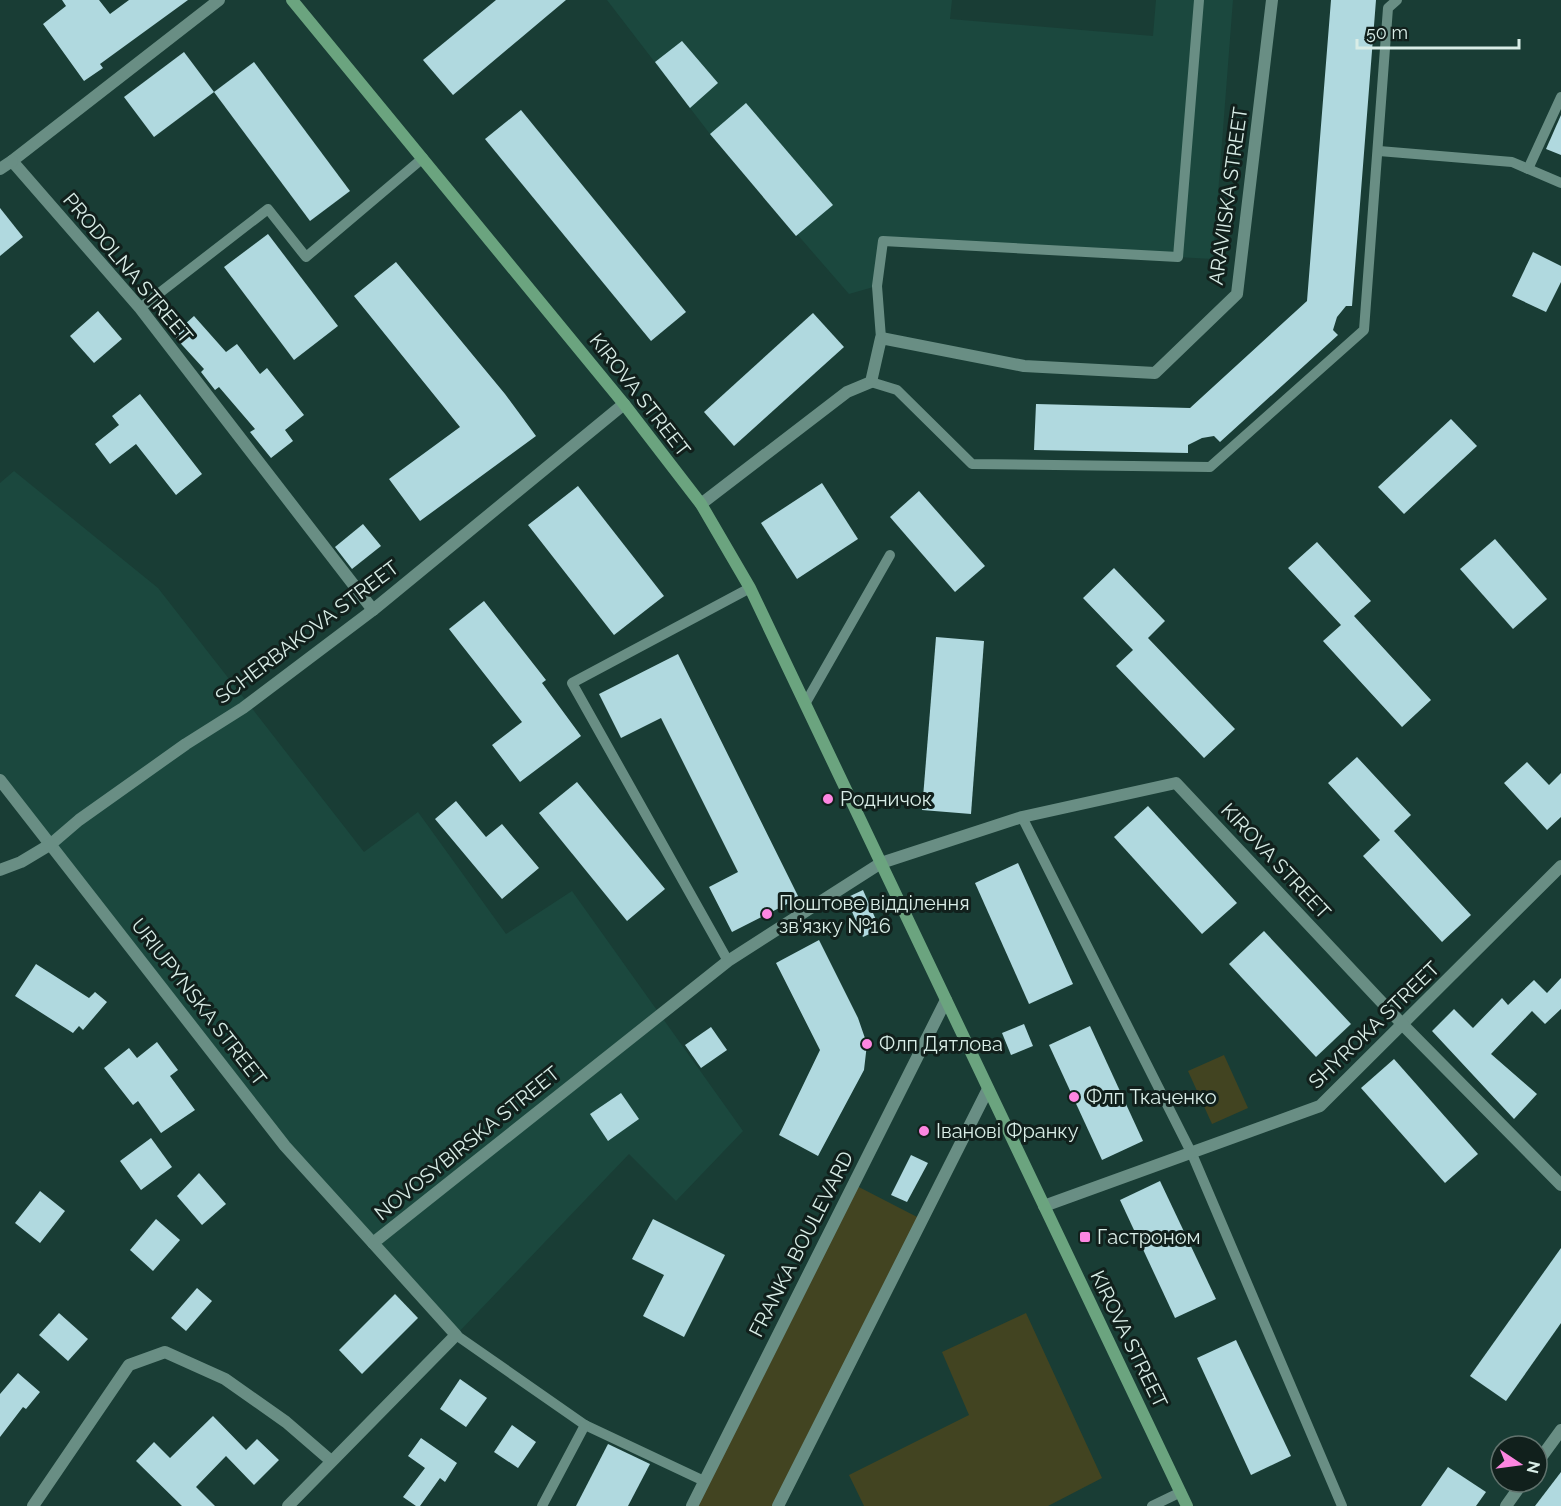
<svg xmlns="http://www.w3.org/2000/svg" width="1561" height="1506" font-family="Raleway,sans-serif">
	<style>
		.built { fill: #1b483e }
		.green { fill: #424421 }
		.building { fill: #b0d9df }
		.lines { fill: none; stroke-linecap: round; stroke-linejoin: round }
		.lane { stroke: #698e84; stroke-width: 10 }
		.street { stroke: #698e84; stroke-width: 12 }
		.secondary { stroke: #6ba47f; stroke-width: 12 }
		.poi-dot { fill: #fd86e1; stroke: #11201c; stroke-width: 2 }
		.labels { text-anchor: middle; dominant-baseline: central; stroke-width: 6; stroke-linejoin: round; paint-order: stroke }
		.street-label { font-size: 20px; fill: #d9ede7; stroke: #11201c }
		.poi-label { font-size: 20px; fill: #d9ede7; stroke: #11201c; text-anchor: start }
	</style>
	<rect width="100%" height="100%" fill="#193d35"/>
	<!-- built -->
	<g class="built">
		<polygon points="607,0 952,0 950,19 1153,36 1156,0 1233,0 1213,259 884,241 877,286 849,294 710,134"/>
		<polygon points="14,471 158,588 364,852 418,812 506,934 572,891 743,1131 676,1201 629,1154 456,1335 285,1146 0,780 0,483"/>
	</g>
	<!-- green -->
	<g class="green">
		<polygon points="1224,1055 1248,1108 1212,1124 1188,1071"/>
		<polygon points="853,1184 921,1219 778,1506 692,1506"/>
		<polygon points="1026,1313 1102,1478 1048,1506 864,1506 849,1475 969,1415 942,1352"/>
	</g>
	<!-- building -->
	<g class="building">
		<polygon points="62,0 99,0 110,14 129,0 188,0 100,64 103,68 84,81 43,24 66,6"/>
		<polygon points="496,0 566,0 453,95 423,60"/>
		<polygon points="1331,0 1376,0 1352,306 1346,306 1337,317 1333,330 1338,335 1220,442 1214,436 1202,438 1188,445 1188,453 1034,450 1036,404 1190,408 1307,301"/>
		<polygon points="682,41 718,83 690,108 655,62"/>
		<polygon points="184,52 214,92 154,137 124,97"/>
		<polygon points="254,62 350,191 310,221 214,92"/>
		<polygon points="746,103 833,205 796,236 710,134"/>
		<polygon points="521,110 686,312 651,341 485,139"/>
		<polygon points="1561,115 1561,155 1546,149"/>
		<polygon points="0,208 23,237 0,256"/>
		<polygon points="268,234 338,326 294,360 224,267"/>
		<polygon points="1533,252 1561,266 1561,282 1546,312 1512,296"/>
		<polygon points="396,262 505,394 536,436 420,521 389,479 460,427 354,296"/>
		<polygon points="98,311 122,339 94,363 70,336"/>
		<polygon points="813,313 844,347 734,446 704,412"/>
		<polygon points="194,316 226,352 237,344 260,374 267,368 304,415 285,430 293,441 271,458 250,432 255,429 219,387 215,390 201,372 204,369 173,335"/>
		<polygon points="140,394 202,474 176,495 136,444 110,464 95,444 119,425 112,416"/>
		<polygon points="1451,419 1477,446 1404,514 1378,487"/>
		<polygon points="822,483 858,539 797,579 761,523"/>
		<polygon points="578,486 664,596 614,635 528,525"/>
		<polygon points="919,491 985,566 955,592 890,517"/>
		<polygon points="363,524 381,546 352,569 335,547"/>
		<polygon points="1495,539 1547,599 1513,629 1460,569"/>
		<polygon points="1317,542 1371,601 1354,616 1431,700 1402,727 1323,641 1341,625 1288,568"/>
		<polygon points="1114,568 1165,621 1148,638 1235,729 1204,758 1116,666 1133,650 1083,598"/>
		<polygon points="484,601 546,680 542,683 581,736 520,782 492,745 522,722 449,629"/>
		<polygon points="936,637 984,641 971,814 922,810"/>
		<polygon points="678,654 799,898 732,932 709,887 738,872 661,718 621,738 599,694"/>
		<polygon points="1357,757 1411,815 1394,831 1471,915 1442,942 1363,856 1380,840 1328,783"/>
		<polygon points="1527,762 1549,785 1561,773 1561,817 1547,830 1504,783"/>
		<polygon points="577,782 665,889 627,921 539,813"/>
		<polygon points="456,801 486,837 502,824 539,868 502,899 435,819"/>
		<polygon points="1148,806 1237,903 1202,934 1114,837"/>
		<polygon points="1018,863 1073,984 1029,1004 975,883"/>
		<polygon points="863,890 880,929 863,937 846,898"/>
		<polygon points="1264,931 1351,1024 1316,1057 1229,964"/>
		<polygon points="819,940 858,1018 867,1044 864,1070 818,1156 779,1135 820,1050 776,963"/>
		<polygon points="36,964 89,998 95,992 107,1002 83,1030 79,1026 73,1033 15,996"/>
		<polygon points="1561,978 1561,1009 1545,1024 1532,1011 1491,1054 1537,1094 1514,1119 1432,1031 1454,1009 1473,1028 1502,998 1508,1005 1534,980 1547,993"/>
		<polygon points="1024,1024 1033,1046 1011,1055 1002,1033"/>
		<polygon points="1090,1026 1143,1141 1102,1160 1049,1045"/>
		<polygon points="711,1027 727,1050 701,1068 685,1045"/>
		<polygon points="157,1042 178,1070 170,1076 195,1110 161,1133 138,1101 133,1105 104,1068 129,1048 137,1058"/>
		<polygon points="1394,1059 1478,1154 1445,1183 1361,1088"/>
		<polygon points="621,1093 639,1119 608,1141 590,1114"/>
		<polygon points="151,1138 172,1167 141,1190 120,1161"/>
		<polygon points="911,1155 928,1163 907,1202 891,1195"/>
		<polygon points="199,1173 226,1204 202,1225 177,1196"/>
		<polygon points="1160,1181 1216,1299 1175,1318 1120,1200"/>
		<polygon points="40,1191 65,1211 40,1243 15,1223"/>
		<polygon points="156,1219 180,1240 153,1271 130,1250"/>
		<polygon points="653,1219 725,1255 684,1337 643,1316 664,1275 632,1259"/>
		<polygon points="1561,1248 1561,1323 1506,1401 1470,1376"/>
		<polygon points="197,1288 212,1301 186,1331 171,1318"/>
		<polygon points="395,1294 418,1318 362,1374 339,1350"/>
		<polygon points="59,1313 88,1339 68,1361 39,1335"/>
		<polygon points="1236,1340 1291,1456 1251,1475 1197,1358"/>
		<polygon points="18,1373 40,1392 26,1409 23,1407 0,1437 0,1394"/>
		<polygon points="460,1379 487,1398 466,1427 440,1409"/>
		<polygon points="213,1416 246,1450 257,1439 279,1460 254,1485 226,1456 196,1487 215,1506 182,1506 136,1461 154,1442 170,1458"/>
		<polygon points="512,1425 536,1442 518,1468 494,1452"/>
		<polygon points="421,1438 457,1463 445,1482 440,1478 420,1506 416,1506 403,1497 425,1468 408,1456"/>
		<polygon points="608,1444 650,1464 628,1506 576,1506"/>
		<polygon points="1448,1467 1486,1492 1476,1506 1421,1506"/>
		<polygon points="1561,1472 1561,1506 1535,1506"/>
	</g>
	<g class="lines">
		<!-- lane -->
		<g class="lane">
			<polyline points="1379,151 1512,162 1561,183"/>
			<polyline points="1528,169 1561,97"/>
			<polyline points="140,308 268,209 306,257 423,158"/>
			<polyline points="881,338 877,286 883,241 1178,257 1199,0"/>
			<polyline points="871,382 897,390 972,464 1210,467 1364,330 1388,8 1397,0"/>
			<polyline points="805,704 890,555"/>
			<polyline points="1022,817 1192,1154 1342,1506"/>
			<polyline points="728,961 572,683 750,588"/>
			<polyline points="456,1335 585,1425 704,1481"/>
			<polyline points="542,1506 585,1425"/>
			<polyline points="1152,1506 1181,1492"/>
		</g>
		<!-- street -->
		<g class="street">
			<polyline points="219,0 12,161 140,308 373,610"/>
			<polyline points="0,169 12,161"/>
			<polyline points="701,504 847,392 871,382 881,338 1024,366 1155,373 1237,294 1272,0"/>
			<polyline points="0,780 285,1146 373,1243"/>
			<polyline points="0,870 21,862 51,844 79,820 186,744 243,708 373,610 624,404"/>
			<polyline points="1044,1206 1320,1106 1561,866"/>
			<polyline points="1537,1463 1561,1430"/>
			<polyline points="33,1506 129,1365 165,1352 225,1379 286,1422 330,1460"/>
			<polyline points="288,1506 456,1335 373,1243 728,961 881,863 1022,817 1176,783 1404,1026 1561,1185"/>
			<polyline points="692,1506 946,1000"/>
			<polyline points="778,1506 988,1089"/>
			<polyline points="1506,1506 1523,1482"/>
		</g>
		<!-- secondary -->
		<polyline class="secondary" points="292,0 624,404 701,504 750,588 1187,1506"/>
	</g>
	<!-- markers -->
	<g class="poi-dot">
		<circle cx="828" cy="799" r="6"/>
		<circle cx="767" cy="914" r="6"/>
		<circle cx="867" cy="1044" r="6"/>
		<circle cx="1074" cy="1097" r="6"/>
		<circle cx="924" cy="1131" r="6"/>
		<rect x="1079" y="1231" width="12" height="12" rx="3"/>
	</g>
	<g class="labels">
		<!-- street labels -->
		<g class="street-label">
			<text transform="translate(1228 196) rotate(-82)">ARAVIISKA STREET</text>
			<text transform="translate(128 268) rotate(50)">PRODOLNA STREET</text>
			<text transform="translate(640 395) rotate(52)">KIROVA STREET</text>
			<text transform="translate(307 632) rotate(-37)">SCHERBAKOVA STREET</text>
			<text transform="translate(1276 861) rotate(47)">KIROVA STREET</text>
			<text transform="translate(199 1002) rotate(52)">URIUPYNSKA STREET</text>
			<text transform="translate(1374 1025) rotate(-44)">SHYROKA STREET</text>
			<text transform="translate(467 1143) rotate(-39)">NOVOSYBIRSKA STREET</text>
			<text transform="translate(801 1244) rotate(-63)">FRANKA BOULEVARD</text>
			<text transform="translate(1129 1339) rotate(64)">KIROVA STREET</text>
		</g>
		<!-- poi labels -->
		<g class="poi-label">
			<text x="840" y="799">Родничок</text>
			<text x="779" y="903">Поштове відділення<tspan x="779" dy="23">зв'язку №16</tspan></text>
			<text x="879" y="1044">Флп Дятлова</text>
			<text x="1086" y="1097">Флп Ткаченко</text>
			<text x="936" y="1131">Іванові Франку</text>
			<text x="1097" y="1237">Гастроном</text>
		</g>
	</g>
	<!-- north arrow -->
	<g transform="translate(1519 1464) rotate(103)"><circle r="28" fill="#11201c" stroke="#61726d" stroke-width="1.5"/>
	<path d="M0-4.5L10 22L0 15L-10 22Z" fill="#fd86e1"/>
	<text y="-9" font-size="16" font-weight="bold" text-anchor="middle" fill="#d9ede7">N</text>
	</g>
	<!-- scale -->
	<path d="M1357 39v9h162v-9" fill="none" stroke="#d9ede7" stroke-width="3"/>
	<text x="1366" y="39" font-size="18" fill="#d9ede7" stroke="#11201c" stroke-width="4.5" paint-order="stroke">50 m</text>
</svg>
